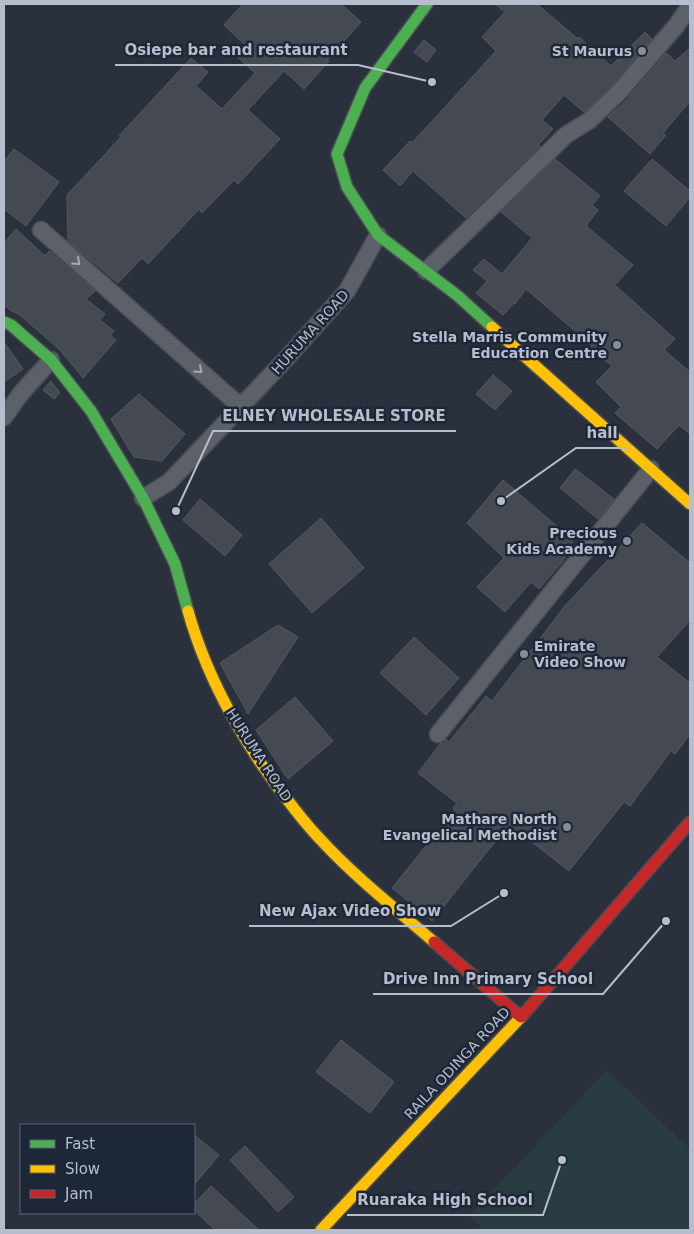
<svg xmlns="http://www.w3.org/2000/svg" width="694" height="1234" font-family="'DejaVu Sans',sans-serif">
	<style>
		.green { fill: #283c42 }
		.building { fill: #444952; stroke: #535963 }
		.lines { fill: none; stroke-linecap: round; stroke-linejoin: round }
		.street-casing { stroke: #484c54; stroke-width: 19 }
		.fast-casing { stroke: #484c54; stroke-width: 14 }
		.slow-casing { stroke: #484c54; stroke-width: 14 }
		.jam-casing { stroke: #484c54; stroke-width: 14 }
		.street { stroke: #5c6069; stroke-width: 16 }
		.fast { stroke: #4caf50; stroke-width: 11 }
		.slow { stroke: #ffc107; stroke-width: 11 }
		.jam { stroke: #c62828; stroke-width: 11 }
		.oneway { stroke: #a4aab8 }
		.poi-dot { fill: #858c9a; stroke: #1e2737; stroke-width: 2 }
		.labels { text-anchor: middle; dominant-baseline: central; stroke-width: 5; stroke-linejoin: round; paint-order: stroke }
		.poi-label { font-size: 14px; font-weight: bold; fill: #b6bdcc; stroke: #1e2737; text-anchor: end }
		.street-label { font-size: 14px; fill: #b6bdcc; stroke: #1e2737 }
		.leader { fill: none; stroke: #b6bdcc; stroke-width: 2 }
		.callout-dot { fill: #b6bdcc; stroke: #1e2737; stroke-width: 2 }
		.callout-label { font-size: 15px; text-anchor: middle; font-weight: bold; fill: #b6bdcc; stroke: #1e2737; stroke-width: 5; stroke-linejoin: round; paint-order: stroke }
	</style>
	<rect width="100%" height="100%" fill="#2b313c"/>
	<!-- green -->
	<polygon class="green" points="607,1070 690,1149 690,1230 484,1230 469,1216"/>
	<!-- building -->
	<g class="building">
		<polygon points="243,4 341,4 361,22 327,60 329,61 304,89 284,71 248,110 280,139 238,184 234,180 202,213 199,209 148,264 142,258 118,283 68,241 67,195 121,137 119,136 191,58 208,72 196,86 222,109 255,73 234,54 244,44 224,25"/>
		<polygon points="495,4 537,4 578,39 579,37 611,66 645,32 652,39 613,84 584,112 564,95 542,120 553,129 538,145 540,146 466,218 413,171 400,186 383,170 410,141 412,143 496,51 482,37 505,12"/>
		<polygon points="424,40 436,50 427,62 414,52"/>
		<polygon points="690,48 690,101 663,133 666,135 650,154 608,117 628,98 666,53 675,61"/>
		<polygon points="14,149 59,182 26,226 4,209 4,161"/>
		<polygon points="555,159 600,196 592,205 598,210 586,226 633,265 615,285 675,339 664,350 690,372 690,434 679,425 657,449 615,413 621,407 596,382 612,366 590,348 592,346 568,325 526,289 515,304 514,303 503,315 476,293 487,281 473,270 484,259 502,274 532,238 501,212"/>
		<polygon points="652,159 690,191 690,197 666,226 624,191"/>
		<polygon points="16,229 45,256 49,251 95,291 86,299 105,314 100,320 114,331 110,335 116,340 83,378 60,350 20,315 10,310 4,305 4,243"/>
		<polygon points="4,342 23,369 4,382"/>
		<polygon points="493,375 512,391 495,410 476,394"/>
		<polygon points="51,381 60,393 54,399 43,390"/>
		<polygon points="139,394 185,434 162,461 134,457 111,419"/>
		<polygon points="575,469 614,499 598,519 560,488"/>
		<polygon points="503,480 573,540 563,561 539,589 531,582 505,612 477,587 504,558 467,523"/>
		<polygon points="200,499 242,535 225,556 183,520"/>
		<polygon points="321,518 364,568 312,613 269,564"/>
		<polygon points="642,523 690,563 690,620 657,657 690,683 690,734 675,754 671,751 630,806 624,802 569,871 509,824 432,921 392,888 455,810 453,808 457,803 418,773 441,743 446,739 449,742 486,696 492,701 565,606"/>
		<polygon points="278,625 298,637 248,714 220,663"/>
		<polygon points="414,637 459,678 426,715 380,673"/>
		<polygon points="295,697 333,741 288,779 256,730"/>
		<polygon points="341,1040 394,1082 370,1113 316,1072"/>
		<polygon points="194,1135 219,1155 194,1185"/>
		<polygon points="245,1146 294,1197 278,1212 230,1160"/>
		<polygon points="211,1186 259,1230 215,1230 194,1210 194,1204"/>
	</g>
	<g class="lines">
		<defs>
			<g id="street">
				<polyline points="41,230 241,407"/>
				<polyline points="426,271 566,135 590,120 620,91 676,26 690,6"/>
				<polyline points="4,417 22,392 51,360"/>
				<polyline points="143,498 169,482 285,360 347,291 378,235"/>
				<polyline points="438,734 651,469"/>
			</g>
			<g id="fast">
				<polyline points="427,4 365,88 337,154 347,187 378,235 458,296 492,327"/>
				<polyline points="4,322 11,325 51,360 91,411 143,498 175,564 188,611"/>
			</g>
			<g id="slow">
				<polyline points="492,327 690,504"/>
				<path d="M188,611C208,683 250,754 296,811C304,821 312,831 321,840C355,877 396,909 434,942"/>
				<polyline points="321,1230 522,1016"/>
			</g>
			<g id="jam">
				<polyline points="434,942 521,1017"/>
				<polyline points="522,1016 690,822"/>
			</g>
		</defs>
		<!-- street casing -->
		<use href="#street" class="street-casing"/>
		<!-- fast casing -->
		<use href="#fast" class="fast-casing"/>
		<!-- slow casing -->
		<use href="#slow" class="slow-casing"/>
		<!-- jam casing -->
		<use href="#jam" class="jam-casing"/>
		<!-- street -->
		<use href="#street" class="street"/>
		<!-- fast -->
		<use href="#fast" class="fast"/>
		<!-- slow -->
		<use href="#slow" class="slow"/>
		<!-- jam -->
		<use href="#jam" class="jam"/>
	</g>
	<!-- one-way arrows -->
	<defs><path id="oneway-chevron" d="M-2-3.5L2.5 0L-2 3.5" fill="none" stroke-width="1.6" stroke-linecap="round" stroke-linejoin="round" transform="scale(1.25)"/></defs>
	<g class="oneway">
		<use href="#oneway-chevron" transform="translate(77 262) rotate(42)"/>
		<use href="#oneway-chevron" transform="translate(199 370) rotate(42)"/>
	</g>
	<!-- markers -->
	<g class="poi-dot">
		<circle cx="642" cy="51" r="5"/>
		<circle cx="617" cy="345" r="5"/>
		<circle cx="627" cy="541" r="5"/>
		<circle cx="524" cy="654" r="5"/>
		<circle cx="567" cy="827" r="5"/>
	</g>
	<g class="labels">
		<!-- poi labels -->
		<g class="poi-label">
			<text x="632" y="51">St Maurus</text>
			<text x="607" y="337">Stella Marris Community<tspan x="607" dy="16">Education Centre</tspan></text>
			<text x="617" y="533">Precious<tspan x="617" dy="16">Kids Academy</tspan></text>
			<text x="534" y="646" text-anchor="start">Emirate<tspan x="534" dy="16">Video Show</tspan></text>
			<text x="557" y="819">Mathare North<tspan x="557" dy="16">Evangelical Methodist</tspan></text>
		</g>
		<!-- street labels -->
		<g class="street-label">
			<text transform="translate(310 332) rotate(-48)">HURUMA ROAD</text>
			<text transform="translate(259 755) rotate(57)">HURUMA ROAD</text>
			<text transform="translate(457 1063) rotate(-47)">RAILA ODINGA ROAD</text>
		</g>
	</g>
	<!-- callouts -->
	<path class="leader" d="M432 82L358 65H115M176 511L213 431H456M501 501L576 448H627M504 893L451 926H249M666 921L603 994H373M562 1160L543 1215H347"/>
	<g class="callout-dot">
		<circle cx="432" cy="82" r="5"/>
		<circle cx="176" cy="511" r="5"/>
		<circle cx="501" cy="501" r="5"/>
		<circle cx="504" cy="893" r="5"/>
		<circle cx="666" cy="921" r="5"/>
		<circle cx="562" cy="1160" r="5"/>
	</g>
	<g class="callout-label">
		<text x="236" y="55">Osiepe bar and restaurant</text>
		<text x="334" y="421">ELNEY WHOLESALE STORE</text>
		<text x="602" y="438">hall</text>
		<text x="350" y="916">New Ajax Video Show</text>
		<text x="488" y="984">Drive Inn Primary School</text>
		<text x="445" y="1205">Ruaraka High School</text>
	</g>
	<!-- border -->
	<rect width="694" height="1234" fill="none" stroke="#b6bdcc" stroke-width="10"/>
	<!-- legend -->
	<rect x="20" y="1124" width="175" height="90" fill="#1e2737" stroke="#5b6373"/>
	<rect x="30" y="1140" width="25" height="8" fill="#4caf50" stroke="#5b6373"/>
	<text x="65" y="1149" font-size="15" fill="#b6bdcc">Fast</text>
	<rect x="30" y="1165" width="25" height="8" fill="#ffc107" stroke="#5b6373"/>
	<text x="65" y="1174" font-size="15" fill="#b6bdcc">Slow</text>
	<rect x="30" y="1190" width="25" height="8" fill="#c62828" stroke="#5b6373"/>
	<text x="65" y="1199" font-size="15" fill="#b6bdcc">Jam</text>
</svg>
